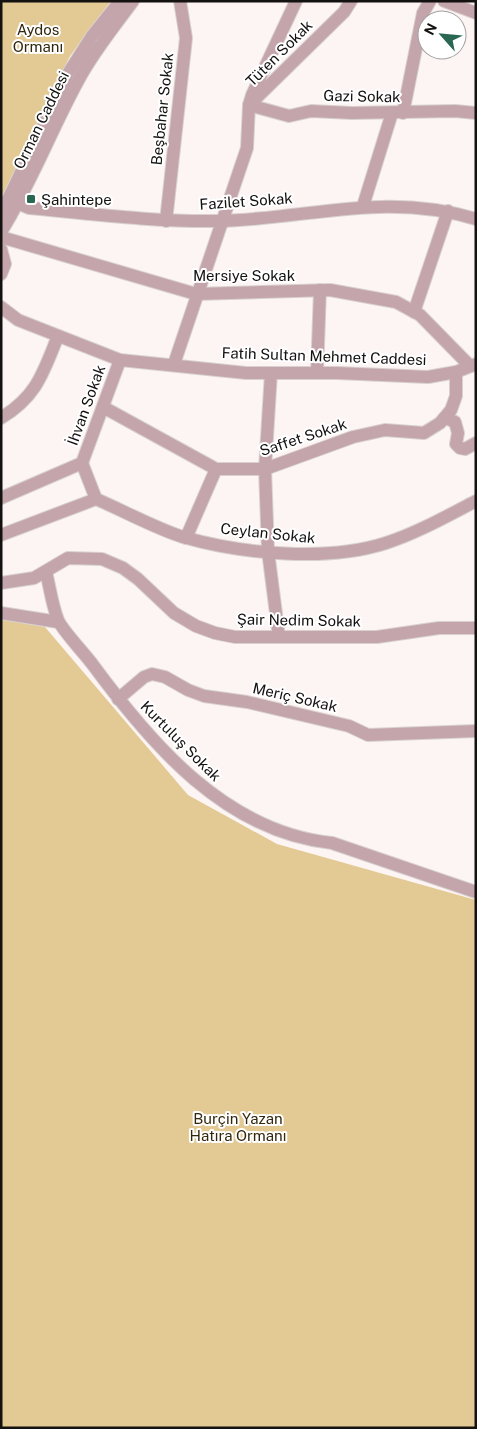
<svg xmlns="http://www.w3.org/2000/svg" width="477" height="1429" font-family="'Public Sans',sans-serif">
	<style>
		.green { fill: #e3ca94 }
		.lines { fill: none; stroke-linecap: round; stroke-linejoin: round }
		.minor-casing { stroke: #d8d1d0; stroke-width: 14 }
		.minor { stroke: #c3a5ab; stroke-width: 12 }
		.poi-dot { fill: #2a6752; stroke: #fff; stroke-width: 2 }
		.labels { text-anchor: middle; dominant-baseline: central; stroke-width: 4; stroke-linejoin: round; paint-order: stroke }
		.park-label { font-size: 15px; fill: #33280d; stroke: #fff }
		.street-label { font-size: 15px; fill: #141111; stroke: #fff }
		.poi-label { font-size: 15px; fill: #141111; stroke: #fff; text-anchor: start }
	</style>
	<rect width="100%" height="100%" fill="#fdf5f4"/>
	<!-- green -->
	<g class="green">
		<polygon points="1,1 111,1 70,56 1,199"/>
		<polygon points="1,619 45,627 188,795 277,844 476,900 476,1428 1,1428"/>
	</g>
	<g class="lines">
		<defs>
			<g id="minor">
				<polyline points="351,1 344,12 249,105 289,116 311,111 352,113 455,111 476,113"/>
				<polyline points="444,1 476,13"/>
				<polyline points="403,113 423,13 430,1"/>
				<path d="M8,199L29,208C92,214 156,222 219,221C309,219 385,191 476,219"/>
				<polyline points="363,206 392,113"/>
				<polyline points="1,214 69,72 92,36 120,1"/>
				<polyline points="166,221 186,38 180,1"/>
				<path d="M1,232C31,184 51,130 79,79C94,51 114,27 133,1"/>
				<polyline points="1,237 196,294 330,290 396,302 420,315 470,366"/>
				<polyline points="1,249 5,264 1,274"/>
				<polyline points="1,307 18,320 120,360 246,373 337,373 428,377 456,372 476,364"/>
				<polyline points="414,312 448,211"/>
				<polyline points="174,364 247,148 249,105 252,95 296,1"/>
				<polyline points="271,373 265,469 268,551 279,637"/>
				<polyline points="317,373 320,290"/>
				<polyline points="103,407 216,469 265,469 353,437 385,430 424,433 440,423 451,410 456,396 456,372"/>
				<path d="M1,418C37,396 43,373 58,336"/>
				<polyline points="446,418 455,422 458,433 456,444 460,448 465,449 476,443"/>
				<polyline points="82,463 96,499"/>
				<polyline points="1,498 82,463 120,360"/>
				<path d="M1,535L96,499C122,510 157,529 183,537C243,554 327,562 386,543C417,533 447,516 476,501"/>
				<polyline points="186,538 216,469"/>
				<path d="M46,572C50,588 52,605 58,620C62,630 85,654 93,665C152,745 226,832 332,843L476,892"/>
				<polyline points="1,583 34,578 68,558 102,559 123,568 138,579 174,613 196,626 215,633 235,637 377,637 439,628 476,628"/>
				<polyline points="1,613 58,622"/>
				<polyline points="118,699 144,677 152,674 165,677 188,690 204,696 247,702 349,726 368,735 476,731"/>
			</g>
		</defs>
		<!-- minor casing -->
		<use href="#minor" class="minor-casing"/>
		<!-- minor -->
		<use href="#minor" class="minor"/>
	</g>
	<!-- markers -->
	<rect class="poi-dot" x="26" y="194" width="10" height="10" rx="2.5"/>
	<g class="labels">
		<!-- park labels -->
		<g class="park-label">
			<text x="38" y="29">Aydos<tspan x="38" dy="17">Ormanı</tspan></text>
			<text x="238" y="1118">Burçin Yazan<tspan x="238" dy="17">Hatıra Ormanı</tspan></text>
		</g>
		<!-- street labels -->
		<g class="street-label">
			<text transform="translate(279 53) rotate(-45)">Tüten Sokak</text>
			<text transform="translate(362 96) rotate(1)">Gazi Sokak</text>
			<text transform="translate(162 109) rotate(-84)">Beşbahar Sokak</text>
			<text transform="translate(41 120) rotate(-64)">Orman Caddesi</text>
			<text transform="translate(246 201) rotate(-4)">Fazilet Sokak</text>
			<text x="244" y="275">Mersiye Sokak</text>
			<text transform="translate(324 356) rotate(2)">Fatih Sultan Mehmet Caddesi</text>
			<text transform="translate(86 405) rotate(-70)">İhvan Sokak</text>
			<text transform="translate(303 437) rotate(-18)">Saffet Sokak</text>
			<text transform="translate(268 533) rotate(6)">Ceylan Sokak</text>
			<text transform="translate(299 620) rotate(1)">Şair Nedim Sokak</text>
			<text transform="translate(295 697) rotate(13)">Meriç Sokak</text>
			<text transform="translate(181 741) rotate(45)">Kurtuluş Sokak</text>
		</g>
		<!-- poi labels -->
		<g class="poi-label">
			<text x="41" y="199">Şahintepe</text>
		</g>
	</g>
	<!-- border -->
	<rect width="477" height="1429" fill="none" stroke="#141111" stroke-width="5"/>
	<!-- north arrow -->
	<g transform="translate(442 35) rotate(297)"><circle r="24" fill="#ffffff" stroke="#a1a0a0"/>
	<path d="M0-4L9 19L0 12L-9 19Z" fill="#2a6752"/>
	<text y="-8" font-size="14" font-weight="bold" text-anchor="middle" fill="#141111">N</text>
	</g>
</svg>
